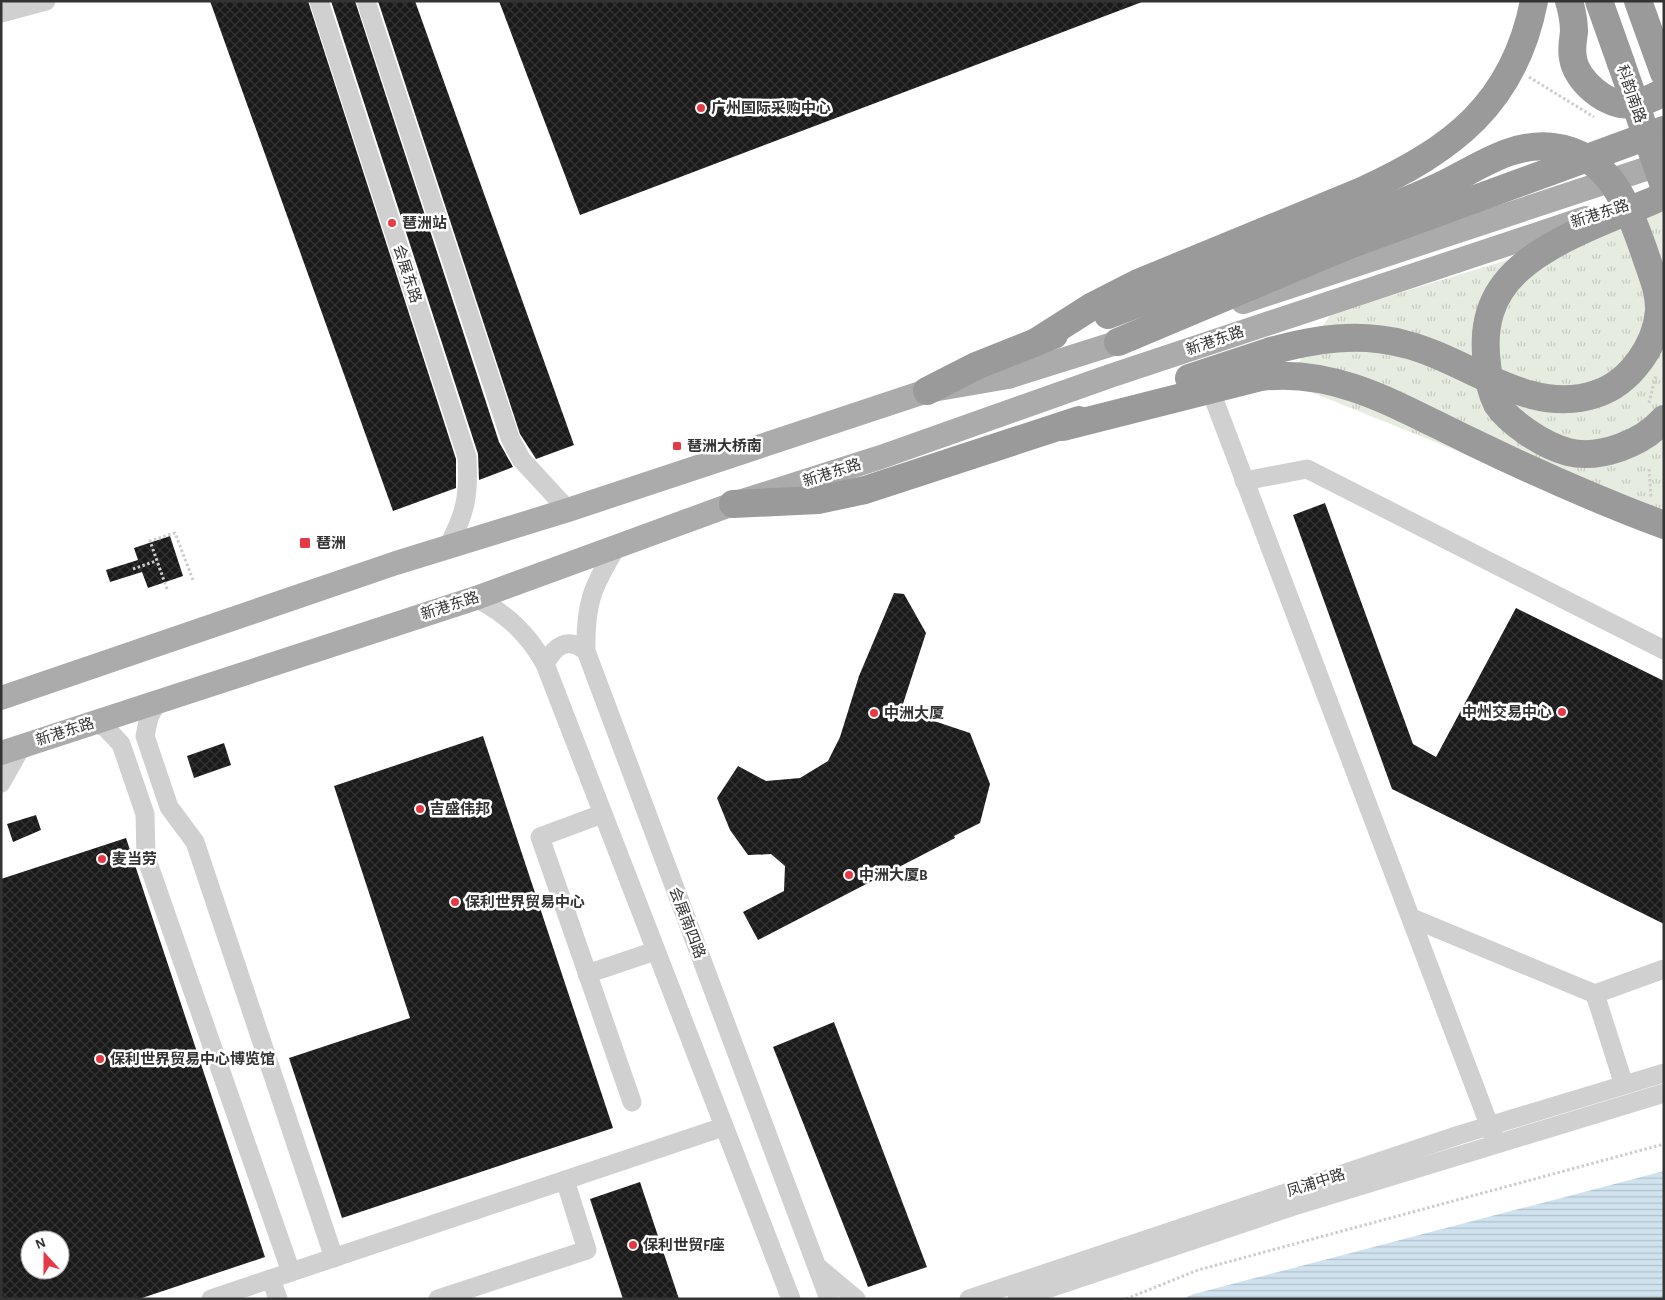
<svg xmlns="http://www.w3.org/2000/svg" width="1665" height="1300" font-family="'Alegreya Sans','Noto Sans SC',sans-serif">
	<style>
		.grass { fill: url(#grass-tufts) }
		.water { fill: url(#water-rules) }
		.building { fill: url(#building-cross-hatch); fill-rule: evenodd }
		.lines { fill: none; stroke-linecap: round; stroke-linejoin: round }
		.path { stroke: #cdcdcd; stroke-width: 3; stroke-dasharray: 2.5 2.5; stroke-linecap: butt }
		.minor { stroke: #d0d0d0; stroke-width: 19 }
		.major { stroke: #ababab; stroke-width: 24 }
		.highway { stroke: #9a9a9a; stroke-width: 28 }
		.highway-bridge { stroke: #9a9a9a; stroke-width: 28 }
		.poi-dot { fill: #e63946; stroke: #fff; stroke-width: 2 }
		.labels { text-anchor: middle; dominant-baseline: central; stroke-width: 5; stroke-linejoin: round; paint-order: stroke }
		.street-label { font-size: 15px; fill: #333; stroke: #fff }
		.poi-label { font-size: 15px; font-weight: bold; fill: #333; stroke: #fff; text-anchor: start }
	</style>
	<defs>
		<pattern id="grass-tufts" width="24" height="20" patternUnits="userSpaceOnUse" patternTransform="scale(1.25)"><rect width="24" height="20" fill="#e6ecdf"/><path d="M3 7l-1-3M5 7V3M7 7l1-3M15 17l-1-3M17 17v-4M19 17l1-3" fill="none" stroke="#c6cbc0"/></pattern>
		<pattern id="water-rules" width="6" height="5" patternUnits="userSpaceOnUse" patternTransform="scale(1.25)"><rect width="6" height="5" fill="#cfe2ee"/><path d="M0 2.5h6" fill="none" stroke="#b2c2cd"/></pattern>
		<pattern id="building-cross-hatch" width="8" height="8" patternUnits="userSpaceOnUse" patternTransform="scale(1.25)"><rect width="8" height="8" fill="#1a1a1a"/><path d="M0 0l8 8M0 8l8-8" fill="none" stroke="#333"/></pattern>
	</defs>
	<rect width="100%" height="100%" fill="#fff"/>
	<!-- grass -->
	<polygon class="grass" points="1664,212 1664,534 1286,382 1331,314"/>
	<!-- water -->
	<polygon class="water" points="1664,1171 1664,1299 1182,1299 1194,1294"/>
	<!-- building -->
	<g class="building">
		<polygon points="210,1 308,1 456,459 456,488 393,511"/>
		<polygon points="331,1 355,1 499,442 513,467 479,480 478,454"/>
		<polygon points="378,1 415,1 574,445 536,459 520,434"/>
		<polygon points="499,1 1142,1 1142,2 580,215"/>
		<polygon points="1325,503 1413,744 1436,757 1516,608 1664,681 1664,924 1392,789 1293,515"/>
		<polygon points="170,536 183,576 148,588 142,572 110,582 106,570 138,560 134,548"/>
		<polygon points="894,593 904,594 926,633 901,710 970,733 990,784 980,823 954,836 955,838 758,940 743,912 784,891 785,866 771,854 748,855 730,830 717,798 738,766 766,781 800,778 828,761 840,737 859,676"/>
		<polygon points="483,736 613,1128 342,1218 289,1058 410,1018 334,786"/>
		<polygon points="224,743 231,765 194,778 187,756"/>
		<polygon points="36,815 41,830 13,842 7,824"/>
		<path d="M126,838L265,1257L139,1299H1V879ZM30,1240H60V1270H30Z"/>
		<polygon points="834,1022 927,1267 868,1287 773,1047"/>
		<polygon points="640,1182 679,1299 623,1299 590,1199"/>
	</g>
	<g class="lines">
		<!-- path -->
		<g class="path">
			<polyline points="1529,77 1594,117"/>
			<polyline points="1649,403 1656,375"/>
			<polyline points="1649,469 1651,497"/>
			<polyline points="133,569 156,561"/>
			<polyline points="167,589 150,541 175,533 193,580"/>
			<polyline points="1126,1299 1198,1270 1664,1144"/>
		</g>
		<!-- minor -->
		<g class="minor">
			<path d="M319,1L467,457C469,495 466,513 448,546"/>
			<polyline points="366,1 510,438 521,459 568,510"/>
			<polyline points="1,13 46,1"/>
			<polyline points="1210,389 1496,1143"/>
			<polyline points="1244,481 1307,469 1664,650"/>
			<path d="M616,548C592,587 585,604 586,651L829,1299"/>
			<path d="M476,598C507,614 528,634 545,664L791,1299"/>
			<path d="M545,664C555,646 567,636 586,651"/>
			<polyline points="157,703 149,717 145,736 169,807 195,842 334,1258"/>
			<polyline points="94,722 106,728 121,744 145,814 146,857 291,1272"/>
			<polyline points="1,783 22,746"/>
			<polyline points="602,814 540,837 632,1102"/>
			<polyline points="1412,918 1595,994 1664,969"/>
			<polyline points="587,974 655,951"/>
			<polyline points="1595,994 1624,1085"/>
			<polyline points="819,1268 856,1299"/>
			<polyline points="271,1279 278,1299"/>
			<polyline points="211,1299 723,1127"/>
			<polyline points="438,1299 587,1250 565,1180"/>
			<polyline points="969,1299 1459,1135 1664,1073"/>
			<polyline points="1017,1299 1291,1207 1664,1093"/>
		</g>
		<!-- major -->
		<g class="major">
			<polyline points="1243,302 1664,163"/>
			<polyline points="1,698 396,563 568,510 927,391 1008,377 1135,337"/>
			<polyline points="1,753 476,598 733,504 881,457 1110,376 1586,218"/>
		</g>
		<!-- highway -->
		<g class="highway">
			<path d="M1569,1C1572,11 1574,22 1574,32C1573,41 1571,49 1573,58C1576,81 1608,108 1632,104C1643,103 1654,97 1664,92"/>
			<polyline points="1599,1 1621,63"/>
			<polyline points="1638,1 1664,73"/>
			<path d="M1664,196C1620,215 1554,237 1519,269C1490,295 1482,326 1487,364C1488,377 1491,392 1497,404C1504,415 1517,425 1527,432C1540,441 1553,448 1568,452C1600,460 1643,443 1664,419"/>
			<polyline points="1108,315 1200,280"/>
			<path d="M1036,342L1091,307L1138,283L1362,191C1452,150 1514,104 1534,1"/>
			<polyline points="1118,342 1349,245 1664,130"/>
			<polyline points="1189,378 1271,351"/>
			<polyline points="927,391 976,366 1054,335"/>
			<path d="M1063,427L1261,377C1338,368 1401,408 1468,440C1532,471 1597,500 1664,525"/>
			<polyline points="733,504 818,500 865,490 1079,420"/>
		</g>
		<!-- highway-bridge -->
		<g class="highway-bridge">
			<polyline points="1621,63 1664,186"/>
			<path d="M1200,280C1252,260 1305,242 1356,221C1384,210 1412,199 1438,187C1475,170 1511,141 1554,147C1609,154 1628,206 1644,251C1650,270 1660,291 1659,311C1656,346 1630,383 1596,394C1529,417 1467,359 1404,344C1359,332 1315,339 1271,351"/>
		</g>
	</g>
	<!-- markers -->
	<g class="poi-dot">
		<circle cx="701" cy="108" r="5"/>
		<circle cx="392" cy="223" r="5"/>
		<rect x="672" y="441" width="10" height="10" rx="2.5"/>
		<rect x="299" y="537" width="12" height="12" rx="2.5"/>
		<circle cx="1562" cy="712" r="5"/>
		<circle cx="874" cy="713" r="5"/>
		<circle cx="420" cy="809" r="5"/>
		<circle cx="102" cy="859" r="5"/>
		<circle cx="849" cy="875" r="5"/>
		<circle cx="455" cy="902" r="5"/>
		<circle cx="100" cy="1059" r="5"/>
		<circle cx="633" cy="1245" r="5"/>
	</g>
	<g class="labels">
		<!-- street labels -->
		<g class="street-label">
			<text transform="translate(1631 94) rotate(71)">科韵南路</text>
			<text transform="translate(1600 214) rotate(-18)">新港东路</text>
			<text transform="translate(407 274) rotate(72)">会展东路</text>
			<text transform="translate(1215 341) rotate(-19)">新港东路</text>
			<text transform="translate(832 473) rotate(-18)">新港东路</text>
			<text transform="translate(450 606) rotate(-18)">新港东路</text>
			<text transform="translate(65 732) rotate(-18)">新港东路</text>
			<text transform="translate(687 923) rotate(69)">会展南四路</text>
			<text transform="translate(1316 1183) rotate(-18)">凤浦中路</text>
		</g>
		<!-- poi labels -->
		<g class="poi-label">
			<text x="711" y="108">广州国际采购中心</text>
			<text x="402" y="223">琶洲站</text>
			<text x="687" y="446">琶洲大桥南</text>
			<text x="316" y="543">琶洲</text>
			<text x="1552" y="712" text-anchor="end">中州交易中心</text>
			<text x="884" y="713">中洲大厦</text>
			<text x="430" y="809">吉盛伟邦</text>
			<text x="112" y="859">麦当劳</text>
			<text x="859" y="875">中洲大厦B</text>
			<text x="465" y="902">保利世界贸易中心</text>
			<text x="110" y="1059">保利世界贸易中心博览馆</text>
			<text x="643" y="1245">保利世贸F座</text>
		</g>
	</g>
	<!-- border -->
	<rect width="1665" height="1300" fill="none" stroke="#333333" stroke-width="5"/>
	<!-- north arrow -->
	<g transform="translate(45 1255) rotate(339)"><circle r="24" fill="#ffffff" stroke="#adadad"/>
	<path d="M0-4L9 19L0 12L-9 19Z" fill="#e63946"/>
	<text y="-8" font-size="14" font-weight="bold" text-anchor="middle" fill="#333333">N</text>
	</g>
</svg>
